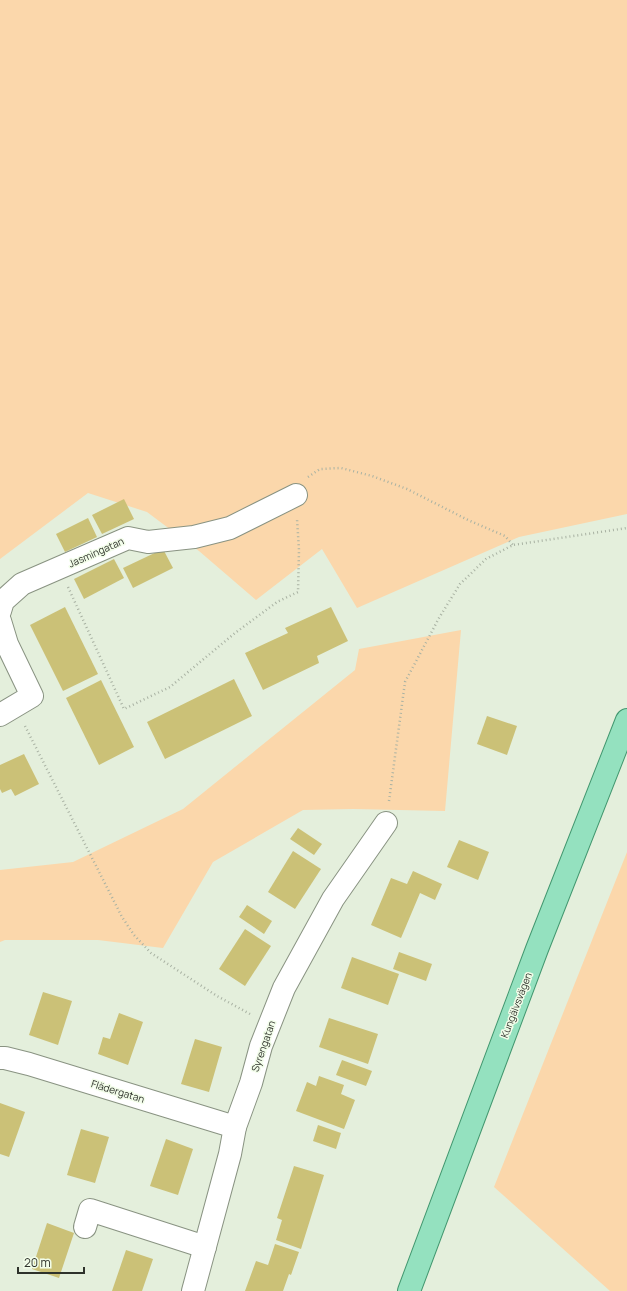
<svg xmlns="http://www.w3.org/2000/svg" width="627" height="1291" font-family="Manrope,sans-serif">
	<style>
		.green { fill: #fbd7ab }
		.building { fill: #cbc177 }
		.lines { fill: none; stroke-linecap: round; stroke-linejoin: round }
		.minor-casing { stroke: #899382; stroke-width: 24 }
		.major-casing { stroke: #42976f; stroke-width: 24 }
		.path { stroke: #a9b2a3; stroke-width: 2.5; stroke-dasharray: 1 3; stroke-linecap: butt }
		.minor { stroke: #fff; stroke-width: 22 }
		.major { stroke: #94e1bf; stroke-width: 22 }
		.labels { text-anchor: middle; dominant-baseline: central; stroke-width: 3; stroke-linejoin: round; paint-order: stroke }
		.street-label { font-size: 10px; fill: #2e322b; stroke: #f2fde9 }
	</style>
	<rect width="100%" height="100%" fill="#e4efdc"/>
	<!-- green -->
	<g class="green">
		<polygon points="0,0 627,0 627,514 519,537 357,608 322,549 256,600 199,551 147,512 88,493 0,559"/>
		<polygon points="461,630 445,811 353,809 303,810 213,862 163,948 98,940 5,940 0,942 0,870 73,862 183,809 355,670 359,649"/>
		<polygon points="627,852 627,1291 610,1291 494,1187"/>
	</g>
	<!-- building -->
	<g class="building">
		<polygon points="124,499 134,519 102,534 92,515"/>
		<polygon points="88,518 97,537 65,552 56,534"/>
		<polygon points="163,549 173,568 133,588 123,568"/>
		<polygon points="114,559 124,578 84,599 74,579"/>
		<polygon points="65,607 98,674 63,691 30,625"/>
		<polygon points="331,607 348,641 317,656 319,663 263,690 245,653 288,633 285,628"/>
		<polygon points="234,679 252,716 165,759 147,722"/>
		<polygon points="101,680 134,747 99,765 66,698"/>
		<polygon points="487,716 517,726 507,755 477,744"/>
		<polygon points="24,754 39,784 15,796 11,789 2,793 0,789 0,765"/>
		<polygon points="298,828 322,844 314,855 290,839"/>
		<polygon points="459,840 489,852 478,880 447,867"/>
		<polygon points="293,851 321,869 295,909 268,892"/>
		<polygon points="413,871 442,884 435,900 420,893 401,938 371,925 391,878 407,884"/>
		<polygon points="247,905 272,921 264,934 239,917"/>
		<polygon points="245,929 271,946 245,986 219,969"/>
		<polygon points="399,952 432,964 426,981 393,969"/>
		<polygon points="352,957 399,974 388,1005 341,988"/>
		<polygon points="43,992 72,1001 58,1045 29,1035"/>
		<polygon points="119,1013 143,1022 128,1065 98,1054 103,1037 110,1039"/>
		<polygon points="329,1018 378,1034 368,1064 319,1047"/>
		<polygon points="195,1039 222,1047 209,1092 181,1084"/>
		<polygon points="342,1060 372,1071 366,1086 336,1075"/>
		<polygon points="319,1076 344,1085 341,1094 355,1100 344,1129 296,1111 307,1082 316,1086"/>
		<polygon points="0,1103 25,1112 9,1157 0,1154"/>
		<polygon points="318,1125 341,1133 336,1149 313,1141"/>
		<polygon points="81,1129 109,1137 95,1183 67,1175"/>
		<polygon points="166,1139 193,1149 178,1195 150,1186"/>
		<polygon points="294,1166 324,1175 301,1249 276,1240 282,1220 277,1218"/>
		<polygon points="47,1223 74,1233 59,1278 32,1269"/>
		<polygon points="275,1244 299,1252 291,1275 289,1274 283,1291 245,1291 256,1261 268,1265"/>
		<polygon points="126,1250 153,1259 142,1291 112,1291"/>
	</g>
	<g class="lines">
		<defs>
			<g id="minor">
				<polyline points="0,611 3,601 22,584 128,538 148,542 194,537 230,528 296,495"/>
				<polyline points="0,621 7,644 32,696 0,715"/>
				<polyline points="0,1058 5,1058 29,1064 235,1127"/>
				<polyline points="85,1227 90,1210 205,1247"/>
				<polyline points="193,1291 230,1154 235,1127 251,1083 261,1046 284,988 333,899 386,823"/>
			</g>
			<polyline id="major" points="409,1291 537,949 627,720"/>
		</defs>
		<!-- minor casing -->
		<use href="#minor" class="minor-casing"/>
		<!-- major casing -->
		<use href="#major" class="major-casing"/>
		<!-- path -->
		<g class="path">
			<polyline points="308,477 320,469 341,468 372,476 407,489 468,520 505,536 513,545"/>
			<polyline points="68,587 124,709 170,687 235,633 277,602 298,592 299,550 297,519"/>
			<polyline points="25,726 122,917 134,935 151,953 217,996 250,1014"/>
			<polyline points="389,801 405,682 439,618 460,584 486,559 513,545 627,528"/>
		</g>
		<!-- minor -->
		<use href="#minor" class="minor"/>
		<!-- major -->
		<use href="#major" class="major"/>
	</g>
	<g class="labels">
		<!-- street labels -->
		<g class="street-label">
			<text transform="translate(96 552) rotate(-24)">Jasmingatan</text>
			<text transform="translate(516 1005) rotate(-69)">Kungälvsvägen</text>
			<text transform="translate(263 1046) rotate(-71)">Syrengatan</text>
			<text transform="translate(118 1091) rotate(17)">Flädergatan</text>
		</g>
	</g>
	<!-- scale -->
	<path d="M18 1267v6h66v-6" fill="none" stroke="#2e322b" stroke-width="2"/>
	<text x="24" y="1267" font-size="12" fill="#2e322b" stroke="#f2fde9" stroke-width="3" paint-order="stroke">20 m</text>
</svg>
